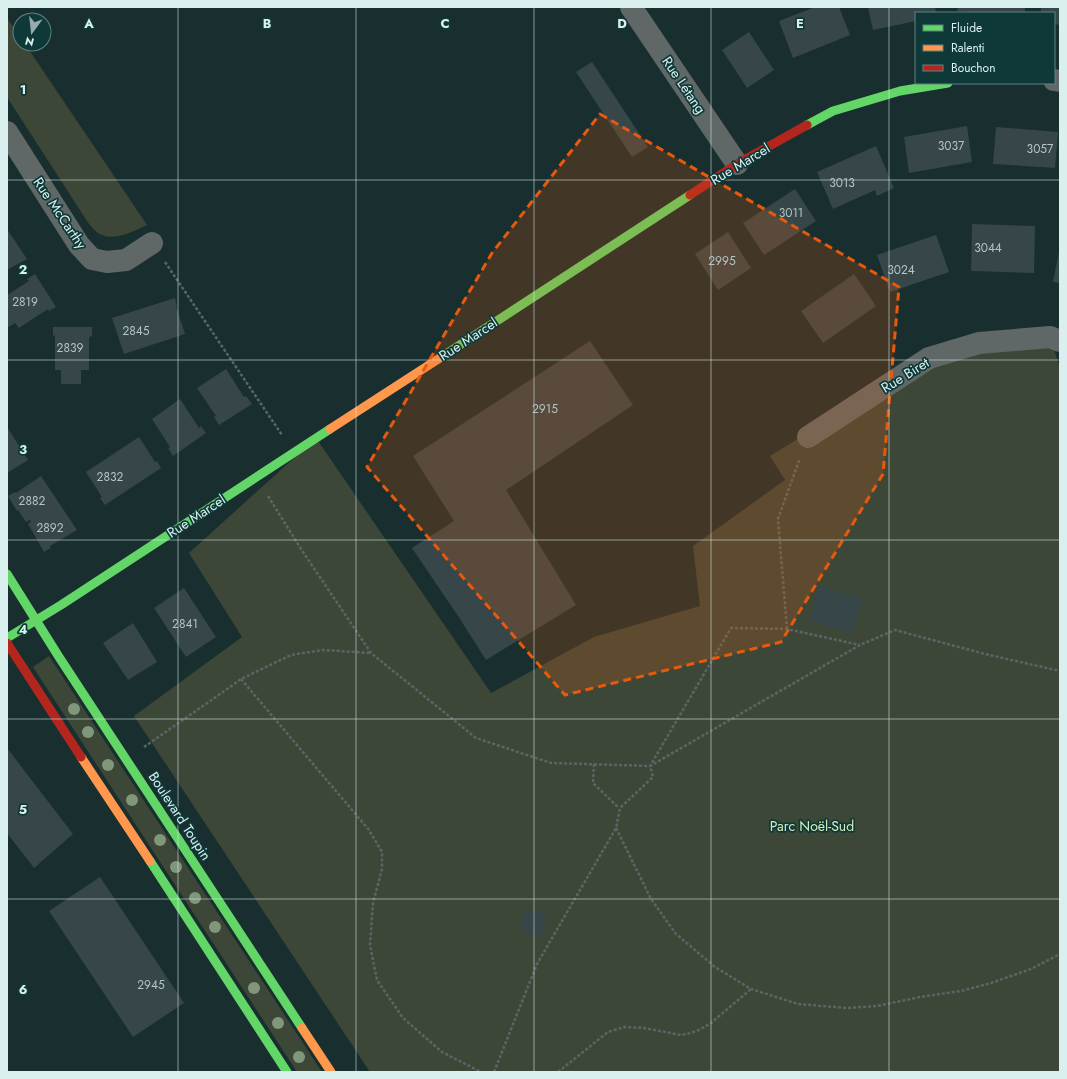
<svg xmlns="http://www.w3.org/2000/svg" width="1067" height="1079" font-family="Jost,sans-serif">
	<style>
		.green { fill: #3d4738 }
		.building { fill: #364649 }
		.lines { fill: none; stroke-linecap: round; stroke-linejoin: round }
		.path { stroke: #5a6665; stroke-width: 2.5; stroke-dasharray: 3 2; stroke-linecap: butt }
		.street { stroke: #5f6866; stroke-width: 22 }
		.fast { stroke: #63d668; stroke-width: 9 }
		.slow { stroke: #ff974d; stroke-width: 9 }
		.jam { stroke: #b3261e; stroke-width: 9 }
		.tree { fill: #81977b }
		.marked { fill: #e8590c; fill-opacity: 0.2; stroke: #e8590c; stroke-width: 3; stroke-dasharray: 8 5; stroke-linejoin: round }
		.grid { fill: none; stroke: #daf0ef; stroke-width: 1; stroke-opacity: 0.55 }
		.labels { text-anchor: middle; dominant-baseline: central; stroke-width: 3.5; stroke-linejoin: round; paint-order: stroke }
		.number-label { font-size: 12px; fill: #b1c6c6 }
		.street-label { font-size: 14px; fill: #daf0ef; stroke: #0f3939 }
		.park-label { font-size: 14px; fill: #d6ecba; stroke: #0f3939 }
		.grid-label { font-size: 13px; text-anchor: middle; font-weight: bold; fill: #daf0ef; stroke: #0f3939; stroke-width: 3.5; stroke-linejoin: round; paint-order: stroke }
	</style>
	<rect width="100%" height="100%" fill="#192f2f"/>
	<!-- green -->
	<g class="green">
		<path d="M7,18L20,37V44H25L147,225C133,231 114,243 98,233C94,230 90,225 87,221L7,97Z"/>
		<polygon points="1050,337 1060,368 1060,1072 370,1072 134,716 242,637 189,553 316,438 491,693 594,637 700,606 693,546 785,480 770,456 924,362"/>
		<polygon points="49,656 322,1072 297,1072 33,667"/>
	</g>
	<!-- building -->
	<g class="building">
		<polygon points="815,7 839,7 850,35 793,58 779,21"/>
		<polygon points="868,7 935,7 936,13 916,13 916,21 873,30"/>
		<polygon points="958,7 1025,7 1025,13 989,13 957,11"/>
		<polygon points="1041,7 1060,7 1060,25 1054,24 1054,13 1041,13"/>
		<polygon points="749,32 774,70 747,88 722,50"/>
		<polygon points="592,62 648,147 632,157 576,72"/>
		<polygon points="967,126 972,162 909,173 904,137"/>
		<polygon points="996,127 1058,132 1055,168 993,164"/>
		<polygon points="876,146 894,188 877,196 875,190 833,209 817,172"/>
		<polygon points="795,189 816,221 764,255 743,223"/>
		<polygon points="972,224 1035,226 1034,273 971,271"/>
		<polygon points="7,229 27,259 7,270"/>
		<polygon points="728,232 751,268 718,290 695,254"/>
		<polygon points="936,235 949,272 890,292 877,255"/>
		<polygon points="1059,252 1060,252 1060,283 1053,282"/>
		<polygon points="35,274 56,307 49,311 48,309 19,328 15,323 7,328 7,311 8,311 7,310 7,295 29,281 27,279"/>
		<polygon points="854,274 876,306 823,343 801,311"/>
		<polygon points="175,298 177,306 176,306 185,334 124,354 112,318"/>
		<polygon points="53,327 92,327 92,336 89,337 89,370 81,370 81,384 61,384 61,370 55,370 55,335 53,336"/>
		<polygon points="590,341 633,405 506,490 576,605 486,660 458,616 412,548 454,521 413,456"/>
		<polygon points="226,369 244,397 246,396 252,404 219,425 214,417 216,416 197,388"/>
		<polygon points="180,399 199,428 201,426 206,433 173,456 168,448 170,447 152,419"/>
		<polygon points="7,427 28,460 7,473"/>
		<polygon points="139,437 155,462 157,461 161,468 105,505 100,498 102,497 86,472"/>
		<polygon points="41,476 77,530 50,546 51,548 44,552 28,524 31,522 30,520 26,522 18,510 17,511 8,496 15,492 16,493"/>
		<polygon points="819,586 862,599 852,633 809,621"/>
		<polygon points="184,588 216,637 186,657 154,608"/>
		<polygon points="133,623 157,662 128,680 103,643"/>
		<polygon points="7,748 73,834 34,868 7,833"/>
		<polygon points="100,877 184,1003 133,1037 49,911"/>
		<polygon points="531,909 541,912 546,921 543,932 535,936 524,933 520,924 523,915"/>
	</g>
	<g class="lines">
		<!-- path -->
		<g class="path">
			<polyline points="165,262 282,435"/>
			<polyline points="268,496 301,549 371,653 476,738 551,763 650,766 731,628 787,629 860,645"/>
			<polyline points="787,629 778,519 800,458"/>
			<polyline points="241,679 369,830 382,852 382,869 373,903 370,945 377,980 403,1018 442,1052 481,1072"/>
			<polyline points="144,747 233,685 241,679 291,655 323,650 370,653"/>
			<polyline points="594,764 593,783 619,808"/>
			<polyline points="616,828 651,899 676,934 715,967 751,989 798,1004 847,1008 877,1006 920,997 961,991 991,983 1031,969 1060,954"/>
			<polyline points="494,1072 537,964 616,828 620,808 653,777 650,766 860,645 895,630 985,654 1060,671"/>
			<polyline points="558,1072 608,1032 625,1027 644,1028 681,1035 691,1033 701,1029 711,1023 751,989"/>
		</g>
		<!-- street -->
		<g class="street">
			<polyline points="631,7 737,164"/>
			<polyline points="1054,80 1060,81"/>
			<polyline points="7,132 79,245 92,259 107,262 126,260 152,243"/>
			<polyline points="808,437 929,358 979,343 1050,337 1060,341"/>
		</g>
		<!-- fast -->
		<g class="fast">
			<polyline points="807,125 833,111 900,91 948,83"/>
			<polyline points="446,354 690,195"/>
			<polyline points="7,574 59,657 302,1028"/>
			<polyline points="7,638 61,605 330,429"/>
			<polyline points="150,861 287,1072"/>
		</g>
		<!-- slow -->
		<g class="slow">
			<polyline points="330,429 446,354"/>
			<polyline points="81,757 150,861"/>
			<polyline points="302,1028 331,1072"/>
		</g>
		<!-- jam -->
		<g class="jam">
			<polyline points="690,195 737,164 807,125"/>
			<polyline points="7,643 81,757"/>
		</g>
	</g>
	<!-- trees -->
	<g class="tree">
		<circle cx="74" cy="709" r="6"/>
		<circle cx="88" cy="732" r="6"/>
		<circle cx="108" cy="765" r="6"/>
		<circle cx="132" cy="800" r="6"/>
		<circle cx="160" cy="840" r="6"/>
		<circle cx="176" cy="867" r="6"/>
		<circle cx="195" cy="898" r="6"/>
		<circle cx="215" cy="927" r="6"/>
		<circle cx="254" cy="988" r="6"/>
		<circle cx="278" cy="1023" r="6"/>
		<circle cx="299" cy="1057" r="6"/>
	</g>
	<!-- marked area -->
	<path class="marked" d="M600,114L899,287L883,474L781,642L565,695L367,467L492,253Z"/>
	<!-- grid -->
	<path class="grid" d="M178,7V1072M356,7V1072M534,7V1072M711,7V1072M889,7V1072M7,180H1060M7,360H1060M7,540H1060M7,719H1060M7,899H1060"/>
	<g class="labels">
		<!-- number labels -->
		<g class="number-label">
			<text x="951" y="146">3037</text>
			<text x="1040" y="149">3057</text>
			<text x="842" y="183">3013</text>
			<text x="791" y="213">3011</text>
			<text x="988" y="248">3044</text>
			<text x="722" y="261">2995</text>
			<text x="901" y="270">3024</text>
			<text x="25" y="302">2819</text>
			<text x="136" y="331">2845</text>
			<text x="70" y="348">2839</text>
			<text x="545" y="409">2915</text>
			<text x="110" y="477">2832</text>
			<text x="32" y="501">2882</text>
			<text x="50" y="528">2892</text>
			<text x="185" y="624">2841</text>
			<text x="151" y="985">2945</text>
		</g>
		<!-- street labels -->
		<g class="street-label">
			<text transform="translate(684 85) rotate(56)">Rue Létang</text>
			<text transform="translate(740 164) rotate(-31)">Rue Marcel</text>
			<text transform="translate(60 213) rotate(56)">Rue McCarthy</text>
			<text transform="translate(468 339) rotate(-33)">Rue Marcel</text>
			<text transform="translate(905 375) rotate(-32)">Rue Biret</text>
			<text transform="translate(196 516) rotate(-33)">Rue Marcel</text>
			<text transform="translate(180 816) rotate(57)">Boulevard Toupin</text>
		</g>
		<!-- park labels -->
		<g class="park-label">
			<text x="812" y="826">Parc Noël-Sud</text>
		</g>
	</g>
	<g class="grid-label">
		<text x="89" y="28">A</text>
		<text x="267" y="28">B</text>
		<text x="445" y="28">C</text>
		<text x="622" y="28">D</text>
		<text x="800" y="28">E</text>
		<text x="23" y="94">1</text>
		<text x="23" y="274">2</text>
		<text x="23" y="454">3</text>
		<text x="23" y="634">4</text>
		<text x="23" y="814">5</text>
		<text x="23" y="994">6</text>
	</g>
	<!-- border -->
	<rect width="1067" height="1079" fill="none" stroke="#daf0ef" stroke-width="16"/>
	<!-- legend -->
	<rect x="915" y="12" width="140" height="72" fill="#0f3939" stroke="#608282"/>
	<rect x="923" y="25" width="20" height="6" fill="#63d668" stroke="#608282"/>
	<text x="951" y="32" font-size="12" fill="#daf0ef">Fluide</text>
	<rect x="923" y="45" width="20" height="6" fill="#ff974d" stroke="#608282"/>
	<text x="951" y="52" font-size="12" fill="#daf0ef">Ralenti</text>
	<rect x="923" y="65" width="20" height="6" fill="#b3261e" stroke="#608282"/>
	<text x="951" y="72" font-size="12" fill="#daf0ef">Bouchon</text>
	<!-- north arrow -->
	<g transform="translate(32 32) rotate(195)"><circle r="19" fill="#0f3939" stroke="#608282"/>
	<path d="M0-3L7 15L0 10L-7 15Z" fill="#96acac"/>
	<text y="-6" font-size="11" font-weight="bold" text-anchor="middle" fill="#daf0ef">N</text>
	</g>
</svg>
